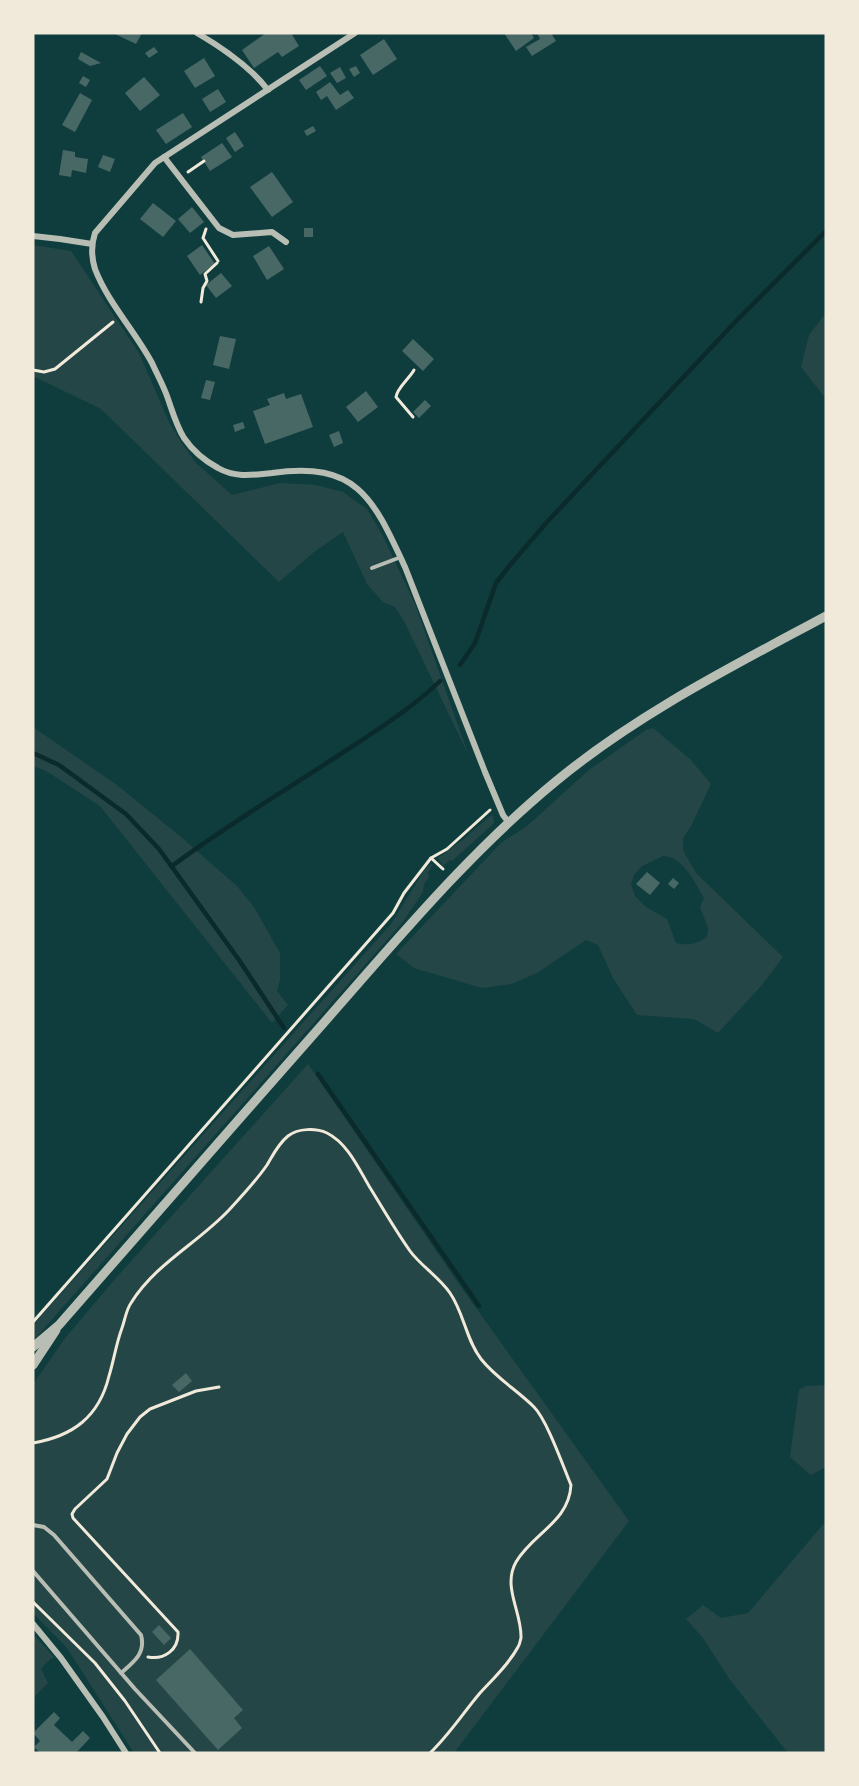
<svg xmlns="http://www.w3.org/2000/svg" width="859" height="1786" font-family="'DejaVu Sans',sans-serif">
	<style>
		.green { fill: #244646; fill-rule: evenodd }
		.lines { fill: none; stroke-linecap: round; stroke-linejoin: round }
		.stream { stroke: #0a2a2b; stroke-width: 4.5 }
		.building { fill: #486865 }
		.path { stroke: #f1e9da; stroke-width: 3 }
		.service { stroke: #b8beb3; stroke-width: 4 }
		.minor { stroke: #b8beb3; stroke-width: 6 }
		.tertiary { stroke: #b8beb3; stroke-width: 9 }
	</style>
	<rect width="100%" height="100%" fill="#0f3d3e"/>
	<!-- green -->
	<g class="green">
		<polygon points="33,245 71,251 139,353 169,422 181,442 196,463 232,495 280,483 316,485 343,492 367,509 384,538 415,604 468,754 405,623 395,607 383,602 367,584 343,532 314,552 279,582 101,409 33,376"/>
		<polygon points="826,313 826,399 801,367 809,335"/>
		<polygon points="33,727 117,785 181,837 237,886 254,907 280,953 280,980 277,991 288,1005 272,1023 100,806 46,771 33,766"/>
		<path d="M653,728L690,759L711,784L691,826L683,838V850L696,873L783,957L762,985L718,1033L694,1019L637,1015L613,978L598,945L586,940L537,973L512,984L482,988L414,968L396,954L501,843L527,826L589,770L646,730ZM663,856C683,856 695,883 704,898L700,907L708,928L707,937C696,944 689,946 676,943L667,919L646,907L635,896L631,884L634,875L642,866Z"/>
		<polygon points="493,815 494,823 452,861 450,860 443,866 438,858 464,839 490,816"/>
		<polygon points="431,864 433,864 428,873 429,877 424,884 423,892 402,923 33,1341 33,1325 366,952 391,924 425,869"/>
		<polygon points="308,1064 461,1287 629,1521 454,1753 134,1753 67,1648 33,1613 33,1384 66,1337 116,1278"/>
		<polygon points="821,1385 826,1387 826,1467 811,1475 790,1457 799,1390 806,1386"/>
		<polygon points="826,1521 826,1753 788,1753 730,1680 703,1638 686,1619 703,1605 721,1618 748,1613"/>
		<polygon points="33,1634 54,1657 47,1662 41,1669 48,1683 33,1698"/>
	</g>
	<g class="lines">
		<!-- stream -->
		<g class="stream">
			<polyline points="460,665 475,643 496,583 510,565 547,522 738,319 826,231"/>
			<polyline points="33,753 59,765 126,814 159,849 239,960 284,1028"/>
			<path d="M172,866C231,822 294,785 356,744C386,724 414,706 440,681"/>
			<polyline points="318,1074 479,1306"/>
		</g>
	</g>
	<!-- building -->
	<g class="building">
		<polygon points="113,33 142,33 136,44"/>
		<polygon points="266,33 291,33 299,46 282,57 278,52 254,68 242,50"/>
		<polygon points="504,33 531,33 534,38 516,51"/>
		<polygon points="537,33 551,33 556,41 532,56 526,47 540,39"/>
		<polygon points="384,39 397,59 373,75 360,55"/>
		<polygon points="154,47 158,52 149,58 145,53"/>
		<polygon points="81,52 101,63 90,66 78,59"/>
		<polygon points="204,58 215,76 195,88 184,71"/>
		<polygon points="320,66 327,76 306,90 299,80"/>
		<polygon points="356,66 360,73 354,77 349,69"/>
		<polygon points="340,67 346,78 337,83 330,73"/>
		<polygon points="83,76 90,80 86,87 79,83"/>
		<polygon points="144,77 160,95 140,111 125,93"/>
		<polygon points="330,82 340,95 348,90 354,98 336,110 327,96 321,100 316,92"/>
		<polygon points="218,89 226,102 210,112 202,99"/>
		<polygon points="80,93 92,100 75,132 62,125"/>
		<polygon points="183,113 192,127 166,144 156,130"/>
		<polygon points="313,126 316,131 307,136 304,131"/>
		<polygon points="235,132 244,146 235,152 226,138"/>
		<polygon points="222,143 232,157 210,171 201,157"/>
		<polygon points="63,150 75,152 75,157 88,159 86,173 72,170 71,177 59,175"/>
		<polygon points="103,155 115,159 110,172 98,167"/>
		<polygon points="272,172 293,202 272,217 250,187"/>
		<polygon points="153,203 176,221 163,237 140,219"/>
		<polygon points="192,207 204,222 190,233 178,219"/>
		<rect x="304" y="228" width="9" height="9"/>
		<polygon points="202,245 215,264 200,275 187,256"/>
		<polygon points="269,246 284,269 267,280 253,256"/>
		<polygon points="221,273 232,286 216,298 206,285"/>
		<polygon points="220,336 236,339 229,369 213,365"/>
		<polygon points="413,339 434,359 423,371 402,351"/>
		<polygon points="206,380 215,382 210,400 201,398"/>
		<polygon points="366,391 378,407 358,422 346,407"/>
		<polygon points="284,393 286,399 301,394 313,427 265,444 253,411 270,405 267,399"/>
		<polygon points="425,400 431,406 419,418 413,412"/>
		<polygon points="243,422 245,428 235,432 233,425"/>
		<polygon points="339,431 343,443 334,447 329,435"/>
		<polygon points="647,872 660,883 650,895 636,884"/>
		<polygon points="673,878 679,883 674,889 668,884"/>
		<polygon points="186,1373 192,1381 179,1392 172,1385"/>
		<polygon points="159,1625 171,1638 164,1645 152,1632"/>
		<polygon points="190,1649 243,1710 234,1718 242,1728 218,1750 156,1680"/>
		<polygon points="54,1712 60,1718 54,1725 72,1742 83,1731 90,1738 76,1753 40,1753 34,1747 40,1741 33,1733"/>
	</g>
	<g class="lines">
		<!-- path -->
		<g class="path">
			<polyline points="188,172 204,161"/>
			<polyline points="206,229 203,238 218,261"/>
			<polyline points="201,302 203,288 207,281 205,274 217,263"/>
			<polyline points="33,370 44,372 55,369 113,322"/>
			<path d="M413,417L396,397C397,388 409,379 414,370"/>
			<polyline points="431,858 443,869"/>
			<polyline points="33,1322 393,913 404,893 431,858 447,849 490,810"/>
			<path d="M33,1443C73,1436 99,1417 109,1376C114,1360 116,1344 122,1328C125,1320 126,1310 131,1303C155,1264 198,1243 229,1210C242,1196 256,1181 267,1165C273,1155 278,1144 288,1136C298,1128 316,1128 327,1133C347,1143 358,1167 369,1186C382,1207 395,1230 410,1251C421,1266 439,1277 450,1293C464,1313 466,1340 481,1359C496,1378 517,1390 534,1407C547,1420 563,1466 571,1485C569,1522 533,1533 516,1562C502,1587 522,1612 521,1638C520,1641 520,1644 518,1647C509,1664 493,1679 480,1693C463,1713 449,1735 430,1753"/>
			<polyline points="33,1602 95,1663 125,1701 160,1753"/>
			<path d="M148,1657C164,1660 179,1650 178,1632L73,1518L72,1514L75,1509L107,1479L117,1453L127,1434L140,1417L150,1409L196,1391L219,1387"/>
		</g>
		<!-- service -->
		<g class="service">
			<polyline points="372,568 401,557"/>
			<path d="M33,1525L44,1527L54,1535L141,1635C146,1653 134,1662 121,1673"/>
			<polyline points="33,1571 135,1689 195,1753"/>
		</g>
		<!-- minor -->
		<g class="minor">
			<path d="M197,33C221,47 251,68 268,90"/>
			<path d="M355,33L155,163L95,233C91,245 91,256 95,269C108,303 135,331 152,363C157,374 163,385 167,396C172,410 176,425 184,438C193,451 205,461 218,468C235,478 253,475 272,473C357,461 373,498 405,567L485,772L503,815L509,823"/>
			<polyline points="164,157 219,228 233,235 272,232 286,242"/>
			<polyline points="33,236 60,239 92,244"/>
			<polyline points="33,1624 61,1658 103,1717 126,1753"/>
		</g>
		<!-- tertiary -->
		<g class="tertiary">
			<path d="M33,1347L59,1325C149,1222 238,1120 328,1018C400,936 471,851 555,782C637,714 733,666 826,616"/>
			<polyline points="33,1365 56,1330"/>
		</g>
	</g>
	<!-- border -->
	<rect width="859" height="1786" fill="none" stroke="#f1e9da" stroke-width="69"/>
</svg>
